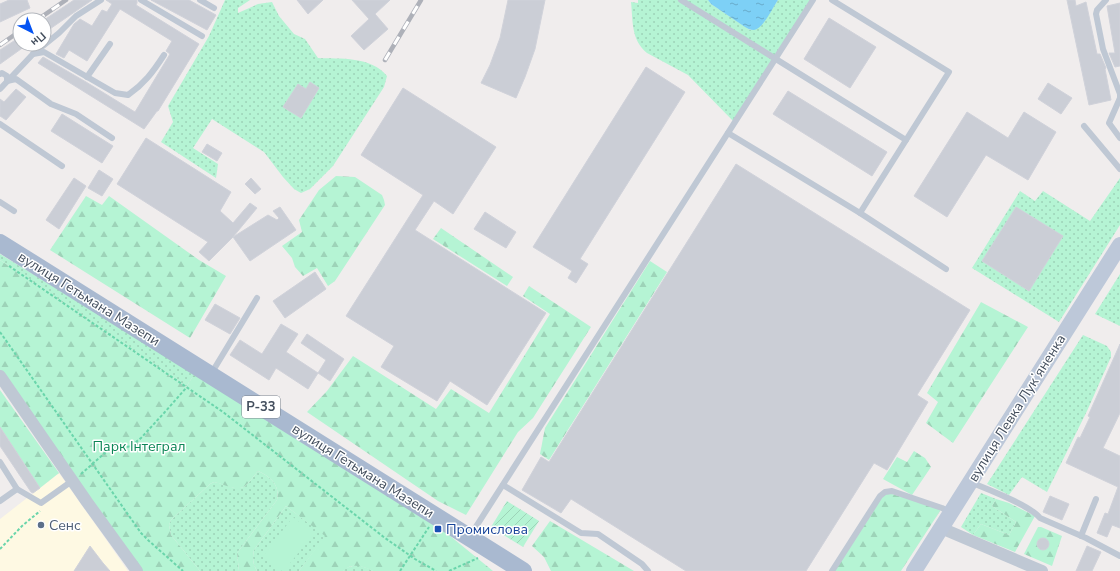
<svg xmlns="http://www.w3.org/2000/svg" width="1120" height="571" font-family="'Nunito Sans',sans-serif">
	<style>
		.commercial { fill: #fef9e3 }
		.grass { fill: url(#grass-dots) }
		.forest { fill: url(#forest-firs) }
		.garden { fill: url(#garden-furrows) }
		.pitch { fill: #b5f4d4 }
		.water { fill: url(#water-ripples) }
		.building { fill: #cbced6; stroke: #d0d2da }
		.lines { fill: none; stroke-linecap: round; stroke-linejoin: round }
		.path { stroke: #6ad5ab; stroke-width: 2; stroke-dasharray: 3 2; stroke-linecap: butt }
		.service { stroke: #bfc8d4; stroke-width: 6 }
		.minor { stroke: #bfc8d4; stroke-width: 12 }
		.secondary { stroke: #bdc8d9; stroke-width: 16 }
		.primary { stroke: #a9b9d0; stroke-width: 18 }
		.rail-casing { stroke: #aeb1b9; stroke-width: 4.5 }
		.rail { stroke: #fff; stroke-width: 3; stroke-dasharray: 9; stroke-linecap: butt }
		.service-dot { fill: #5c6f8a; stroke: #fff; stroke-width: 1.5 }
		.transit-dot { fill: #1a4fb4; stroke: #fff; stroke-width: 1.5 }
		.labels { text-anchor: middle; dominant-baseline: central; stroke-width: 3; stroke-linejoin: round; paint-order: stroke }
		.shield { fill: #fff; stroke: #7b838e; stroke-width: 1 }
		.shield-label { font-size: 13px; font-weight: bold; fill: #434e5d }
		.street-label { font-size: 14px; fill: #434e5d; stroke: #fff }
		.park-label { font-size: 14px; fill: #0c8656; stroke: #fff }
		.service-label { font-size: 14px; fill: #4e5e75; stroke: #fff; text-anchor: start }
		.transit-label { font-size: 14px; fill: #164399; stroke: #fff; text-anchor: start }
	</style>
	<defs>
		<pattern id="grass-dots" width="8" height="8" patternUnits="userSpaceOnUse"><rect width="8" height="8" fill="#b5f4d4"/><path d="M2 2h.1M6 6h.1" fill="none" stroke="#9dd3b8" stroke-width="1.8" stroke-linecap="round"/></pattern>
		<pattern id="forest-firs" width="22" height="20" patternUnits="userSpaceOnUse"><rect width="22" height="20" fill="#b5f4d4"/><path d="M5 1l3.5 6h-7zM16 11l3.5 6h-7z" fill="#9dd3b8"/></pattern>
		<pattern id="garden-furrows" width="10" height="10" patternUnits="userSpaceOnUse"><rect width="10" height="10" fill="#b5f4d4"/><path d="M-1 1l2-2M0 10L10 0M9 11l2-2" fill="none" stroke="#9dd3b8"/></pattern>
		<pattern id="water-ripples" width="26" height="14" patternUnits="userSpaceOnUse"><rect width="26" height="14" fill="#7dd0f6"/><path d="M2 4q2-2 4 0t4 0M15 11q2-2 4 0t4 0" fill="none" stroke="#68abca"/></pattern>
	</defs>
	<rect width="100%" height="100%" fill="#f0eded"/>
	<!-- commercial -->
	<polygon class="commercial" points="59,473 98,528 128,571 0,571 0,519"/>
	<!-- grass -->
	<g class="grass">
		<path d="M225,0H250L238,8V13L258,4L272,2L279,16L294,34L305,39L318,58C340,59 371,56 387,76L384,87L333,166L310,189L301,193L294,189L283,177L264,152L212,119L193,148L218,164L216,178L161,142L173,122L168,106L209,36Z"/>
		<path d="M638,0H708L711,4L750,30L762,24L778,0H813L735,123L688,75L647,53C631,40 633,21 631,2L638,3Z"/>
		<polygon points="1120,178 1120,225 1059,322 972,268 1020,191 1035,201 1043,191 1090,221"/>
		<polygon points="0,254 195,373 186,387 0,260"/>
		<polygon points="1120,274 1120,326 1095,314"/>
		<polygon points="1083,335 1107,346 1111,352 1111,357 1087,411 1047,492 1022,477 1009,495 987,484"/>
		<path d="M258,471C271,477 280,485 277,500L237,553L239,571H200L171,535L169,525L171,520L210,484L214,482C223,483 237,492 245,486C250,482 254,476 258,471Z"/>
		<polygon points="981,493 996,499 992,506 1016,522 1009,535 981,524 973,535 961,527"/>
		<path d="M286,506L326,536L299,571H257C253,564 252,558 254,550Z"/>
		<polygon points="357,565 367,568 373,571 343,571 345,568"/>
	</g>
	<!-- forest -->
	<g class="forest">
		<polygon points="336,176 355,177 382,195 384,200 385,205 335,281 328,286 317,268 303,276 295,267 292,258 282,246 302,232 299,220 319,190"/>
		<polygon points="86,196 102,205 109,196 199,260 226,276 190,338 50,250"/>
		<polygon points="441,228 513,277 507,286 433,239"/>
		<path d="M0,260L186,387L195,373L433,522L493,571H373C363,566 351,562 343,571H299L325,536L286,506L254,550C252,558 253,564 257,571H239L237,553L277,500C280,485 271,477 258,471C254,476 250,482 245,486C237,492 224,484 214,482L210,484L171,520L169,525L171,535L200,571H139L0,374Z"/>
		<polygon points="650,261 667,272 549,460 540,454 545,428"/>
		<polygon points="529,286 591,327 533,418 518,432 466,515 438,501 307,412 327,391 353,356 436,409 451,389 489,413 550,314 523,296"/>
		<polygon points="981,302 1028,327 953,443 926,423 938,402 927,393"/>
		<polygon points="0,390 59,473 40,488 0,427"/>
		<polygon points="914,451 925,458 931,467 912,495 883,479 897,457 907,462"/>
		<polygon points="885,492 942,508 901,571 832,571"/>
		<polygon points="996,499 1009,503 1035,516 1015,552 973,535 981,524 1009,535 1016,522 992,506"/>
		<polygon points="550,521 634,571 551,571 544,557 532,546"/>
		<polygon points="1038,527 1041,527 1062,536 1052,566 1024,554"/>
	</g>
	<!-- garden -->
	<polygon class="garden" points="507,501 539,521 523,547 491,527"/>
	<!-- pitch -->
	<polygon class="pitch" points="293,517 314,533 284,571 282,571 263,556"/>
	<!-- water -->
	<path class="water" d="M708,0H778C773,7 763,29 754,30C750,30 748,29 745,27L711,4Z"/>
	<!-- building -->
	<g class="building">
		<polygon points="9,0 27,0 30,8 0,22 0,4"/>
		<polygon points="74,0 92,0 44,33 44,20"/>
		<polygon points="106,0 137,0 137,3 136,5 199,44 158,111 157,111 144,129 38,63 43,57 86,82 135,112 170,54 166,51 172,41 120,9 87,61 69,50 64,58 56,54 74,24 79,20 80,19 92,26 102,10 107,12 112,4"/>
		<polygon points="151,0 189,0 216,15 207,30"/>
		<polygon points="297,0 323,0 308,14"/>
		<polygon points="352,0 390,0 375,14 388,29 364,50 351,36 369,19"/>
		<polygon points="508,0 545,0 535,49 525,77 516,98 481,83 490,65 500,38"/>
		<polygon points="1067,0 1075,0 1076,6 1086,2 1097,54 1100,54 1106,68 1105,69 1111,100 1089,105"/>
		<polygon points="1120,3 1120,66 1115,67 1109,53 1115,53 1107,6"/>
		<polygon points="829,18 876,47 850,88 804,59"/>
		<polygon points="20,37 20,44 28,44 0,64 0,50"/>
		<polygon points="646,67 685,92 580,259 588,264 576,283 568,278 572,271 533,247"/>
		<polygon points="310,82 319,88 301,118 283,107 298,84 306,89"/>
		<polygon points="1048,83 1072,98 1061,114 1038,99"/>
		<polygon points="403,88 496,147 453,214 434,201 415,230 546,313 487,405 450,381 437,401 381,367 394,346 346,316 423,195 361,155"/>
		<polygon points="16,89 26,97 6,120 0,116 0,99 4,102"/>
		<polygon points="788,91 887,152 872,176 773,114"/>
		<polygon points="967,112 1008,138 1024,112 1056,132 1028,180 986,155 947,217 914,196"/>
		<polygon points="62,114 113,146 102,163 51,131"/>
		<polygon points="146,138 231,192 220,211 233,223 250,203 257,208 233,237 209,261 199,252 208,242 117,184"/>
		<polygon points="207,144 222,153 217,161 202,152"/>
		<polygon points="736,164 970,310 917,395 928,402 887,470 874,463 806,571 686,571 571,499 561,513 522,490 541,457 549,462"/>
		<polygon points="99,170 113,179 102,196 88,188"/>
		<polygon points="74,178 86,186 59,229 46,220"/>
		<polygon points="251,178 261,189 255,194 245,184"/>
		<polygon points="280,207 296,230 250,261 233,237 268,215 277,220 279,218 273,211"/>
		<polygon points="1016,207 1063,236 1029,291 982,261"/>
		<polygon points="485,212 516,232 506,248 474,229"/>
		<polygon points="315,272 326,289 285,318 273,301"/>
		<polygon points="215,304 240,318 230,334 205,320"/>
		<polygon points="281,324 298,334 286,352 318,373 308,389 276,368 269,380 230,355 240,340 262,354"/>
		<polygon points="307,334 344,359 330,381 318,373 326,360 301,343"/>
		<polygon points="1120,344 1120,413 1103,448 1120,456 1120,528 1112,525 1107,537 1097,533 1105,513 1108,514 1118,487 1066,463 1078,437 1080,438 1090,417 1088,416"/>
		<polygon points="0,427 40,488 33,493 31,492 0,446"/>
		<polygon points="1050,496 1069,504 1062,520 1043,512"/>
		<circle cx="1043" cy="544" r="6"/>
		<polygon points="90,546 103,563 110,571 74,571"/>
		<polygon points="1087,546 1101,552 1092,571 1076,571"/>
	</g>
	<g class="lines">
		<!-- path -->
		<g class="path">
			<polyline points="9,266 223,412 385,538 415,559 436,571"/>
			<polyline points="0,332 141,533 149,541 183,571"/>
			<polyline points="81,474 106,452 131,446 141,438 164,413 186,388"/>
			<polyline points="0,549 22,526 40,511"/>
			<polyline points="400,571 429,527"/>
			<polyline points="449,571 478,558"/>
		</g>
		<!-- service -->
		<g class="service">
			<polyline points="141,0 202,36"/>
			<polyline points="200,0 214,8"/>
			<polyline points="681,0 906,140"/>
			<polyline points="832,0 949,72 860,213"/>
			<polyline points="1106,0 1097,10 1096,14 1103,49 1120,94 1120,98 1109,123 1120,138"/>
			<path d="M33,54L44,52L115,93L128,95C144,84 153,72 164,55"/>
			<polyline points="0,74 2,73 7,76 7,81 16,79 51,104 76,114 112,138"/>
			<polyline points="87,77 110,44"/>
			<polyline points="0,89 33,54 59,33 76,16 101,0"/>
			<polyline points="0,124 62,166"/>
			<polyline points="1084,126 1120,169"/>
			<polyline points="728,133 860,213 946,269"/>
			<polyline points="0,202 14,211"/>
			<polyline points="211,374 257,298"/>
			<polyline points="0,462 17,489 0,501"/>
			<path d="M970,482C987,489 1030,505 1040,518L1086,538L1120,556"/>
			<polyline points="503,485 581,533 598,534 642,564 648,571"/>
			<polyline points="17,489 41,503 72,481"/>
			<polyline points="470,536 813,0"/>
			<polyline points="1081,536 1096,499"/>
			<polyline points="832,571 880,496 885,492 892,491 942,508 950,512"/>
		</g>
		<!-- minor -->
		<g class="minor">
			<polyline points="0,376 87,502 137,571"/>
			<polyline points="941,528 1042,571"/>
		</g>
		<!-- secondary -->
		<polyline class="secondary" points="914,571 1120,245"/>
		<!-- primary -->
		<polyline class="primary" points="0,243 523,571"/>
		<defs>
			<g id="rail">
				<polyline points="37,20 66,0"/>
				<polyline points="0,45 20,31"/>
				<polyline points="385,60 421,0"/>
			</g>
		</defs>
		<!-- rail casing -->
		<use href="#rail" class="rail-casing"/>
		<!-- rail -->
		<use href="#rail" class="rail"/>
	</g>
	<!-- markers -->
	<circle class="service-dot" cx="41" cy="525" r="4"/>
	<rect class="transit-dot" x="434" y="525" width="8" height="8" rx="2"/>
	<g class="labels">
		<!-- shield labels -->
		<rect class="shield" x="242" y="396" width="38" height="22" rx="3"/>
		<g class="shield-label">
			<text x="261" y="407">Р-33</text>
		</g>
		<!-- street labels -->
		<g class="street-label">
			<text transform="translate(89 299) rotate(32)">вулиця Гетьмана Мазепи</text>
			<text transform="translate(1017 408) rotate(-58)">вулиця Левка Лукʼяненка</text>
			<text transform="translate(363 471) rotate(32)">вулиця Гетьмана Мазепи</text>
		</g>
		<!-- park labels -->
		<g class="park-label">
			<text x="139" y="446">Парк Інтеграл</text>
		</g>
		<!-- service labels -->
		<g class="service-label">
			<text x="49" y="525">Сенс</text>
		</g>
		<!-- transit labels -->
		<g class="transit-label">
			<text x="446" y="529">Промислова</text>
		</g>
	</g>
	<!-- north arrow -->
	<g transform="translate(32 32) rotate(138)"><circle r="19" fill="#ffffff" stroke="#b4b8be"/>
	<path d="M0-3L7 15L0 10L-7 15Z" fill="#0453f3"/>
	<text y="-6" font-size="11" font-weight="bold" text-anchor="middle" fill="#434e5d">Пн</text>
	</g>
</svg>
